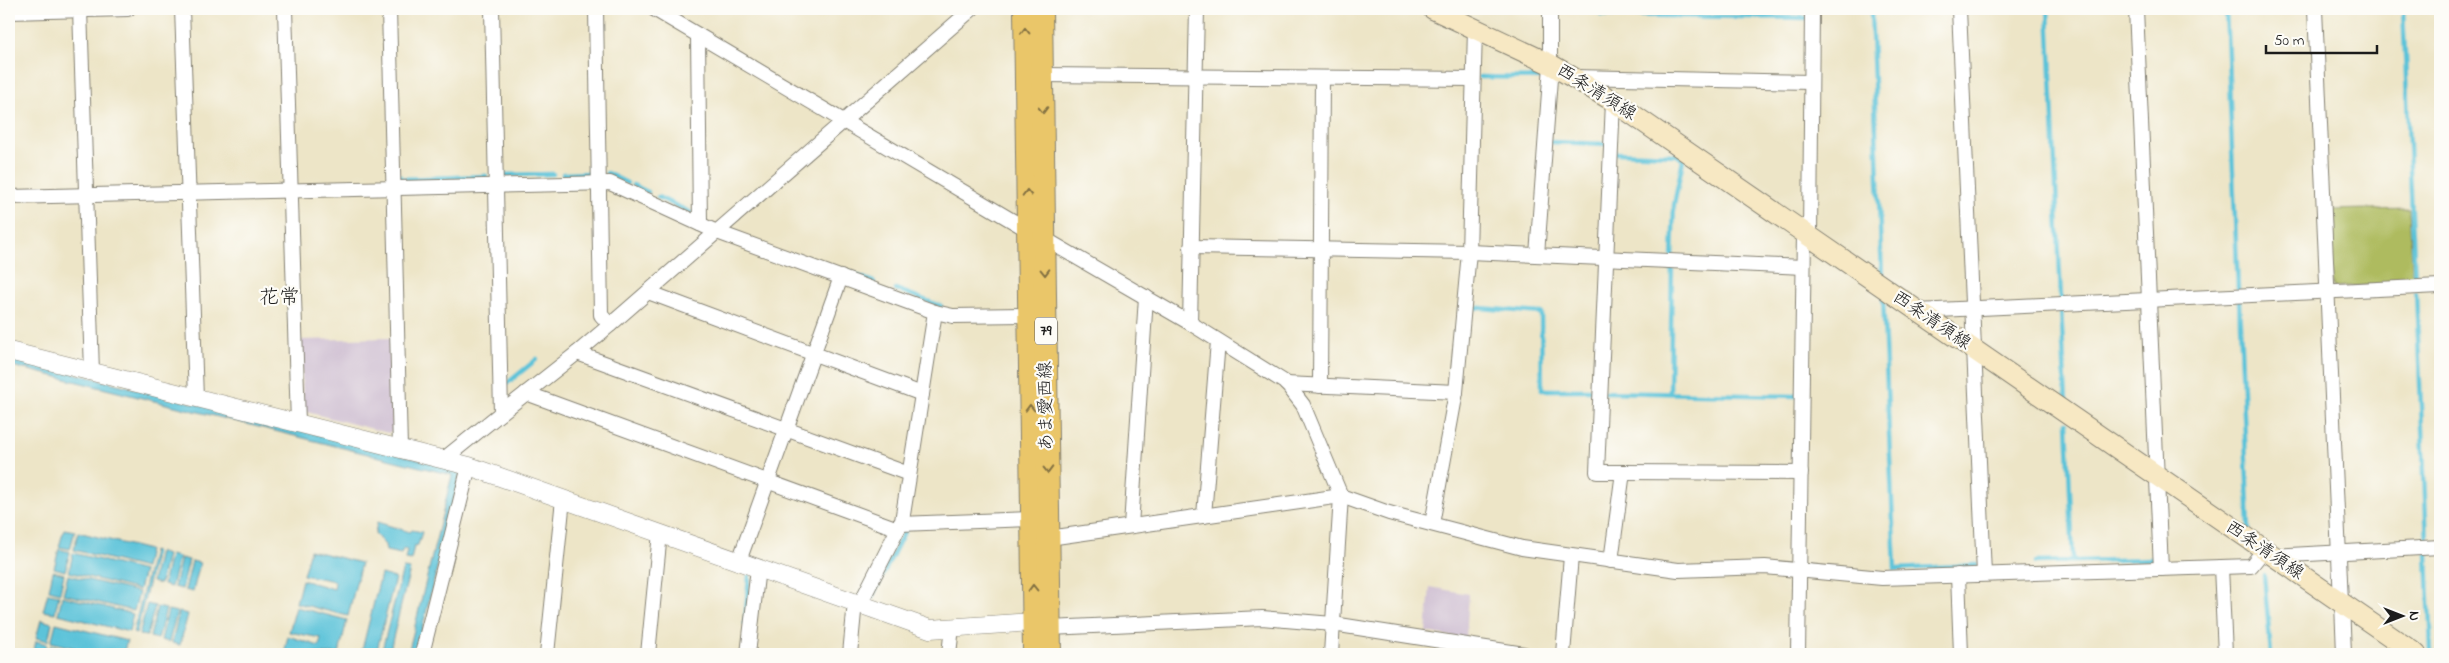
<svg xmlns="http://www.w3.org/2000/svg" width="2449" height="663" font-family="'Indie Flower','Klee One',sans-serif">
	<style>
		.industrial { fill: #cebed1 }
		.green { fill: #aebb5e; stroke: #656c3d }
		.water { fill: #5cc3d9; stroke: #3c707a }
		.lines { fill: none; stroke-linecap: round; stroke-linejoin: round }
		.stream { stroke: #5cc3d9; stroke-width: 4.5 }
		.minor-casing { stroke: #848072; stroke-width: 16 }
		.tertiary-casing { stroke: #848072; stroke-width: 19 }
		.secondary-casing { stroke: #848072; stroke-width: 22 }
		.primary-casing { stroke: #848072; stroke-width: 24 }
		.minor { stroke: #fff; stroke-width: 14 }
		.tertiary { stroke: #fff; stroke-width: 18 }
		.secondary { stroke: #f7e8c3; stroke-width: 20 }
		.primary { stroke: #eac669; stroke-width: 22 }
		.oneway { stroke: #837142 }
		.labels { text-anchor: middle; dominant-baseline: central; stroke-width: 4.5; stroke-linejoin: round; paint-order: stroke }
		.shield { fill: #fdfcf7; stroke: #605f5e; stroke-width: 1 }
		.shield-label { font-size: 16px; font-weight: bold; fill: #1c1c1c }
		.street-label { font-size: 18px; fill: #1c1c1c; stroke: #fdfcf7 }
		.quarter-label { font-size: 20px; fill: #1c1c1c; stroke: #fdfcf7 }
	</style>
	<rect width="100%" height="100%" fill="#fdfcf7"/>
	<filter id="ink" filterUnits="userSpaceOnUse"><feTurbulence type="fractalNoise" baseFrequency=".02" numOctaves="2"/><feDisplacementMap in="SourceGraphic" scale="10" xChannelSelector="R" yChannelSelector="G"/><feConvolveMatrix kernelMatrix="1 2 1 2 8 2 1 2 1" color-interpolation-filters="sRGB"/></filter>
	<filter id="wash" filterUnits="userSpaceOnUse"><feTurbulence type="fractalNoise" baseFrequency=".0096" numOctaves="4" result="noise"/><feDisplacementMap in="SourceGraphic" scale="20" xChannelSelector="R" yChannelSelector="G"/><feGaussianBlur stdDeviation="1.12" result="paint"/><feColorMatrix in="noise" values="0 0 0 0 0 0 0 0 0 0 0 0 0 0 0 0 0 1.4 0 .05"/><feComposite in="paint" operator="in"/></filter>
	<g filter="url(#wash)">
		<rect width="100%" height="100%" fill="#ede5c7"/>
		<!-- industrial -->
		<g class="industrial">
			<polygon points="390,338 393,430 388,433 303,411 301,340"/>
			<polygon points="1430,587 1469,594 1466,639 1426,632"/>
		</g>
		<!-- green -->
		<polygon class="green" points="2409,208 2413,283 2333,287 2327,210"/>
		<!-- water -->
		<g class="water">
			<polygon points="9,357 461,470 416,654 408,654 452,475 9,365"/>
			<polygon points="377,522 410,532 412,530 422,532 418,545 414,546 411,560 405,559 407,550 403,549 401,554 386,551 385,545 375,534"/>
			<polygon points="64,529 75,531 70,549 59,547"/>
			<polygon points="78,532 149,550 145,568 74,550"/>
			<polygon points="59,549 70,552 65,571 54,568"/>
			<polygon points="310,550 361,563 348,616 296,603 302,580 334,589 335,581 303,575"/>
			<polygon points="153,551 156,552 136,634 133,633"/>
			<polygon points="159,552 167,555 160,584 152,582"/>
			<polygon points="73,553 144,571 139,590 69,572"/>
			<polygon points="170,555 179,557 171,587 163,585"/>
			<polygon points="181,558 189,560 182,589 174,587"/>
			<polygon points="192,561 200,563 193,592 185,590"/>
			<polygon points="403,568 410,569 389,654 381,654"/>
			<polygon points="53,571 64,574 60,593 49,590"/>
			<polygon points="381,574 395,578 376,654 361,654"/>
			<polygon points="68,575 139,592 134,611 63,594"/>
			<polygon points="48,593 59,595 55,613 43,611"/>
			<polygon points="62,596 133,614 129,632 58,614"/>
			<polygon points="147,604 155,606 147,636 139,635"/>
			<polygon points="157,607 166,609 158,639 150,637"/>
			<polygon points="296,607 347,620 339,654 284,654 288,636 319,646 321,638 289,632"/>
			<polygon points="168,610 177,612 169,642 161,640"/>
			<polygon points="179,612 188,614 180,645 172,643"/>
			<polygon points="41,620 52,623 48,641 36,638"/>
			<polygon points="56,623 127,641 123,654 100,654 51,642"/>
			<polygon points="36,641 47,644 45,654 33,654"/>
			<polygon points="51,645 89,654 48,654"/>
		</g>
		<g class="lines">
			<!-- stream -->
			<g class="stream">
				<polyline points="1871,9 1882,276"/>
				<polyline points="2048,9 2061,298"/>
				<polyline points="2226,9 2238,289"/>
				<polyline points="2403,9 2415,282"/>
				<polyline points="1601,15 1807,18"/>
				<polyline points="1480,77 1546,78"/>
				<polyline points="1550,142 1608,144"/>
				<polyline points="1616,153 1677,155 1683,160 1674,205 1672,258"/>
				<polyline points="607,173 627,183"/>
				<polyline points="563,174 591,173"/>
				<polyline points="503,175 553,174"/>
				<polyline points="400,176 400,179 486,176"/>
				<polyline points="633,185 648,192"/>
				<polyline points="658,197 692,213"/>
				<polyline points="847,272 874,282"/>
				<polyline points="896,289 941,306"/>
				<polyline points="2416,293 2427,541"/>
				<polyline points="1883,297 1895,569 1976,565"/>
				<polyline points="2239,301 2249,528"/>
				<polyline points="1469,307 1541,313 1542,390 1597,390"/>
				<polyline points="2061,308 2066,401"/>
				<polyline points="505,385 537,359"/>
				<polyline points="1605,392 1797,396 1797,394"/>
				<polyline points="1670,393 1672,265"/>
				<polyline points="2067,423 2073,561"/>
				<polyline points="2427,553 2431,652"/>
				<polyline points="2036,562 2153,559"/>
				<polyline points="2264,575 2271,654"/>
				<polyline points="872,597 905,530"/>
				<polyline points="745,624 749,576"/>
			</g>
		</g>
	</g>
	<g filter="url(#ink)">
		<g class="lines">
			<defs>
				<g id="minor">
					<polyline points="80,9 92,372"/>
					<polyline points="182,9 196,398"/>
					<polyline points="285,9 298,423"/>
					<polyline points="389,9 400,448"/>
					<polyline points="596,9 601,315 610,325 577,353 909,474"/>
					<polyline points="654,9 1028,230"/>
					<polyline points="1959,9 1984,574"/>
					<polyline points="2136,9 2161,569"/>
					<polyline points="2315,9 2341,602"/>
					<polyline points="9,12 128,9"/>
					<polyline points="698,35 700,224"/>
					<polyline points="1550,64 1550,9"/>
					<polyline points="1042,75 1473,79"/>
					<polyline points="1574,77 1811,82"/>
					<polyline points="9,197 610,183 717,232 935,312 953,316 1029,315"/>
					<polyline points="1810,237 1812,9"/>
					<polyline points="1045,239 1190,323 1286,383 1303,405 1341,496 1331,654"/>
					<polyline points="1191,247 1469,252 1803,267"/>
					<polyline points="1537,255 1551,65"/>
					<polyline points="648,292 922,394"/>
					<polyline points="1917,311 2440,286"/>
					<polyline points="1190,323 1197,9"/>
					<polyline points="610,325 972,9"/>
					<polyline points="1286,384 1456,392"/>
					<polyline points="1320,386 1322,78"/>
					<polyline points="526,393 898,529"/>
					<polyline points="501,413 577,353"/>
					<polyline points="444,459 501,413 492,9"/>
					<polyline points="1623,472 1801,473"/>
					<polyline points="1204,516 1218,341"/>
					<polyline points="900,524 1032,519"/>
					<polyline points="1432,524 1456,392 1469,252 1475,29"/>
					<polyline points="1131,526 1146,297"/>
					<polyline points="1049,538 1341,496 1389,513 1522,548 1678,570 1765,567 1882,578 2221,567 2251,566 2264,550"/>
					<polyline points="2272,556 2440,547"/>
					<polyline points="739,561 841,277"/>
					<polyline points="1611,561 1623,472 1597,472 1613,101"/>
					<polyline points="2221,567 2225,654"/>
					<polyline points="1958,575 1961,654"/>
					<polyline points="2342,603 2344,654"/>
					<polyline points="860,604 902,521 935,312"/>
					<polyline points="1050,628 1262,618 1333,624 1524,654"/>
					<polyline points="422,654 469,466"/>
					<polyline points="547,654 563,499"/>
					<polyline points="648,654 660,533"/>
					<polyline points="748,654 758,568"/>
					<polyline points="850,654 855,602"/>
					<polyline points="949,654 952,627"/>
					<polyline points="1563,654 1571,556"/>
					<polyline points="1798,654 1804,233"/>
				</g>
				<polyline id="tertiary" points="9,351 469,466 930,629 1033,622 1045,626"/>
				<polyline id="secondary" points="1433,9 1550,64 1613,101 2416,654"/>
				<g id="primary">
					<polyline points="1025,9 1034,654"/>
					<polyline points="1041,9 1050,654"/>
				</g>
			</defs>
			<!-- minor casing -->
			<use href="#minor" class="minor-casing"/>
			<!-- tertiary casing -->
			<use href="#tertiary" class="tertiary-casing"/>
			<!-- secondary casing -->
			<use href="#secondary" class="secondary-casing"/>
			<!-- primary casing -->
			<use href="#primary" class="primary-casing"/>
			<!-- minor -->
			<use href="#minor" class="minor"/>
			<!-- tertiary -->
			<use href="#tertiary" class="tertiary"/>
			<!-- secondary -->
			<use href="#secondary" class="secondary"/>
			<!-- primary -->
			<use href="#primary" class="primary"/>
		</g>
		<!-- one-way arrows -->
		<defs><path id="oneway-chevron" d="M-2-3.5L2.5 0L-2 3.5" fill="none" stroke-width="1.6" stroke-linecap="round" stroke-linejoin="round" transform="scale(1.25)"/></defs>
		<g class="oneway">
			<use href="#oneway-chevron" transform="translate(1025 31) rotate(-91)"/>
			<use href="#oneway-chevron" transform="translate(1043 110) rotate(89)"/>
			<use href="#oneway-chevron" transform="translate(1027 193) rotate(-91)"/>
			<use href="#oneway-chevron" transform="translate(1045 272) rotate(89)"/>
			<use href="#oneway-chevron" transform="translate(1030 408) rotate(-91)"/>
			<use href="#oneway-chevron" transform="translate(1048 470) rotate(89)"/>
			<use href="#oneway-chevron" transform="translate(1033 588) rotate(-91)"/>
		</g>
	</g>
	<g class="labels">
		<!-- shield labels -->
		<rect class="shield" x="1035" y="317.5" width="22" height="27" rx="4"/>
		<g class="shield-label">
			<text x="1046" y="331">79</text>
		</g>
		<!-- street labels -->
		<g class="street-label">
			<text transform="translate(1596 93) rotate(32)">西条清須線</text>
			<text transform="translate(1931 321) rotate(34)">西条清須線</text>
			<text transform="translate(1047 406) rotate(-91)">あま愛西線</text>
			<text transform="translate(2264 551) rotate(34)">西条清須線</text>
		</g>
		<!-- quarter labels -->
		<g class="quarter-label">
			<text x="279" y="298">花常</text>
		</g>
	</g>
	<!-- margin -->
	<rect width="2449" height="663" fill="none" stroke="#fdfcf7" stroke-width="30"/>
	<!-- north arrow -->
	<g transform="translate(2402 616) rotate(90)" stroke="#fdfcf7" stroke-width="4" paint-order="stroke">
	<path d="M0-4L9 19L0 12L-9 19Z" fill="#1c1c1c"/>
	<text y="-8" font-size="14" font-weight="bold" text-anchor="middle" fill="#1c1c1c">N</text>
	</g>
	<!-- scale -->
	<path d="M2266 45v8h111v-8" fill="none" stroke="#1c1c1c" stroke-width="2.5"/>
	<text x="2274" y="45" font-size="15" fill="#1c1c1c" stroke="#fdfcf7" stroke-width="4" paint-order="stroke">50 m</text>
</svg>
